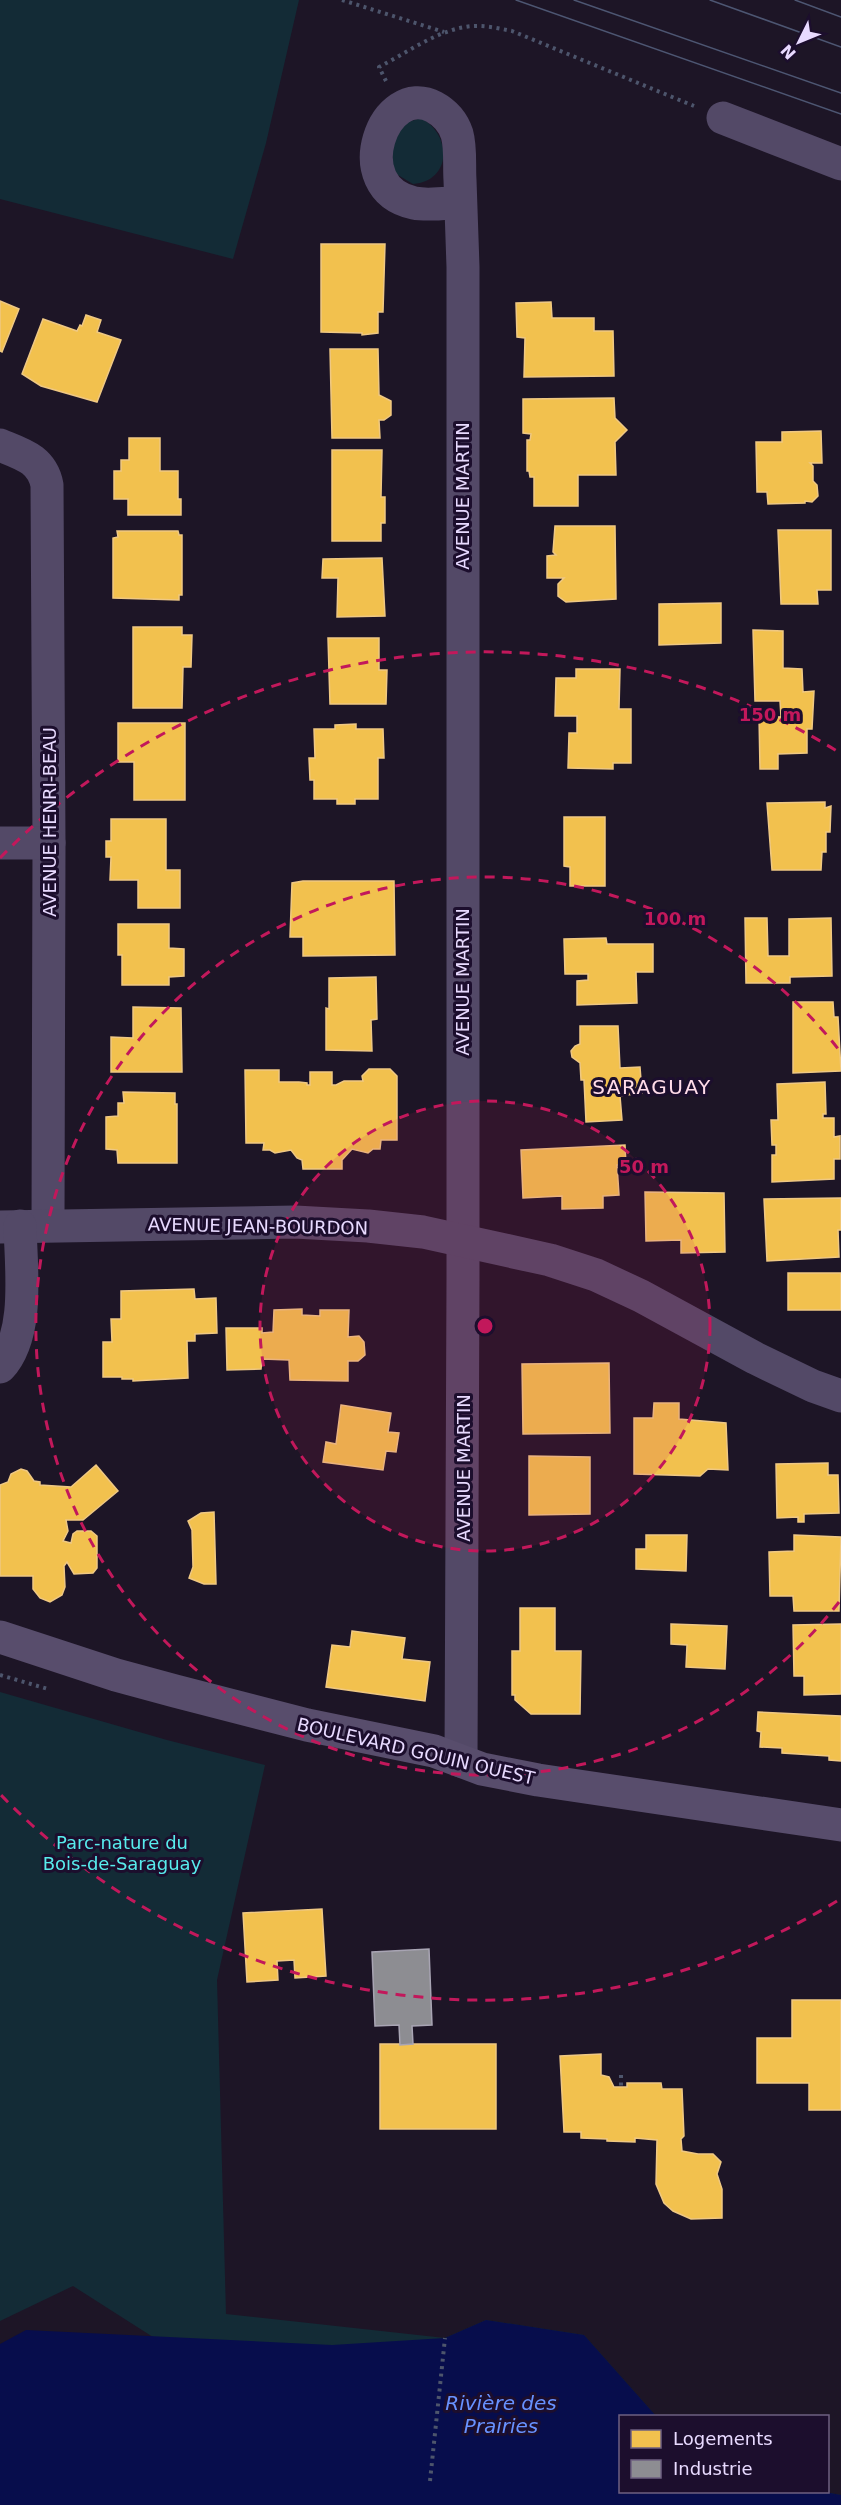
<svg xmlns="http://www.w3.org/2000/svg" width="841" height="2505" font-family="'DejaVu Sans',sans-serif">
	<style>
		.green { fill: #132b36 }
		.water { fill: #070d4c }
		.homes { fill: #f2c14e; stroke: #efc883; stroke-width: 1.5 }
		.industry { fill: #8d8d92; stroke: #a8a4b3; stroke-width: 1.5 }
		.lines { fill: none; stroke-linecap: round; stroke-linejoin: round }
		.path { stroke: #4d556c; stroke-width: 4; stroke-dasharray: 3 4.5; stroke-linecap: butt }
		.street { stroke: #534967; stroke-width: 33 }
		.secondary { stroke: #584d6c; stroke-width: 33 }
		.tram { stroke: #4d5672; stroke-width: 1.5 }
		.ring { fill: none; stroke: #c2185b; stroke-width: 3; stroke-dasharray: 10 8 }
		.labels { text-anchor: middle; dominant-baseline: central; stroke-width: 6; stroke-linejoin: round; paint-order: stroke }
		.street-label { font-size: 18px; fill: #e8daff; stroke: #1c0e2d }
		.park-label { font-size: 18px; fill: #58eced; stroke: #1c0e2d }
		.neighbourhood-label { font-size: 20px; letter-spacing: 1.5px; fill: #ffdce9; stroke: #1c0e2d }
		.water-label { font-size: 20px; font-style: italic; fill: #6892ff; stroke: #1c0e2d }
		.centre { fill: #c2185b; stroke: #1c0e2d; stroke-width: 3 }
		.ring-label { font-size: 18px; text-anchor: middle; font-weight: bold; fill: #c2185b; stroke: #1c0e2d; stroke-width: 6; stroke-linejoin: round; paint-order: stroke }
	</style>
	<rect width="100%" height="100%" fill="#1d1526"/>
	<!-- green -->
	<g class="green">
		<polygon points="0,0 299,0 266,143 233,259 0,199"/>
		<path d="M421,118C452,135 452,181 413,184L398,175L392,168L393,136L405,123Z"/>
		<polygon points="0,1692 167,1740 265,1765 217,1980 226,2314 445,2338 486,2320 584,2335 656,2416 620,2416 620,2492 825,2492 841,2495 841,2505 478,2505 355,2466 73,2286 0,2321"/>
	</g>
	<!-- water -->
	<polygon class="water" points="486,2320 584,2335 656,2416 620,2416 620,2492 825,2492 841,2495 841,2505 0,2505 0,2344 26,2330 332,2345 445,2338"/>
	<!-- homes -->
	<g class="homes">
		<polygon points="321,244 385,244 383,312 378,312 378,333 362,335 362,333 321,332"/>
		<polygon points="0,301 19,309 2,352 0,351"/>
		<polygon points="551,302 552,318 594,318 594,331 613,331 614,376 524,377 525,338 517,337 516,303"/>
		<polygon points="86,315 101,320 97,332 121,340 97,402 41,386 22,374 43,319 77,331 80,325 82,326"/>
		<polygon points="330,349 378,349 379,395 391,401 391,415 384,420 379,420 380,438 332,438"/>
		<polygon points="614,398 615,418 627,430 615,442 616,475 578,475 578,506 534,506 534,477 530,477 529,471 527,471 527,440 530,440 531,434 523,433 523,399"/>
		<polygon points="821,431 822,463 810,463 813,466 813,481 817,485 818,496 812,502 805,501 805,503 768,504 767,492 757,492 756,442 782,442 782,432"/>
		<polygon points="129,438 160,438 160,471 178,471 178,499 181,499 181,515 128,515 128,499 114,499 114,471 121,471 121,460 129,460"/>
		<polygon points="332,450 382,450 381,497 385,497 385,523 381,523 381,541 332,541"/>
		<polygon points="555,526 615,526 616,599 566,602 558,596 558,584 564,578 547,578 547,556 556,555 553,552"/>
		<polygon points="778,530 831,530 831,590 817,590 818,604 781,604"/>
		<polygon points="117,531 178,531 179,535 182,535 182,595 179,595 179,600 113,598 113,538 118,537"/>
		<polygon points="382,558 385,616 337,617 338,578 322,578 323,559"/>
		<polygon points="721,603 721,643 659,645 659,604"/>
		<polygon points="133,627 182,627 182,635 192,635 191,667 183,667 182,708 133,708"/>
		<polygon points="753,630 783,631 783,668 802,669 803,692 814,691 812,729 807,729 807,753 778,754 778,769 760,769 759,716 781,717 780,701 755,701"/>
		<polygon points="328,638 379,638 379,670 387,670 386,704 330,704"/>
		<polygon points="576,669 620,669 619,709 631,709 631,763 613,763 613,769 568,768 569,733 577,733 577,716 555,716 556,678 576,678"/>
		<polygon points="118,723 185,723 185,800 134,800 134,762 118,762"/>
		<polygon points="356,724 356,729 383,729 384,758 378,758 378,799 355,799 355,804 337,804 337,799 314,799 314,780 310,780 309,758 315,758 314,729 335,729 335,725"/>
		<polygon points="825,802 825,808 831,806 830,832 826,832 826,852 822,852 821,870 772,870 767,803"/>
		<polygon points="564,817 605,817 605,886 570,886 570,867 564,866"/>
		<polygon points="111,819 166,819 166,870 180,870 180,908 138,908 138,880 110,880 111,857 106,857 106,841 111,841"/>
		<polygon points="303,881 394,881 395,955 303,956 303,937 290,937 292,883"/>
		<polygon points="745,918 767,918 768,956 789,956 789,919 831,918 832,976 790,977 790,983 746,983"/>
		<polygon points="118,924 169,924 169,948 184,949 184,976 169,977 169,985 122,985 122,955 118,955"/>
		<polygon points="606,938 607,944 653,944 653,972 636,972 637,1003 577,1005 577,981 588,980 588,974 565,974 564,939"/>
		<polygon points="376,977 377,1019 371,1020 372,1051 326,1050 326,1008 329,1009 329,978"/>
		<polygon points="793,1002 833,1002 834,1017 838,1017 841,1071 793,1073"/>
		<polygon points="133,1007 181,1008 182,1072 111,1072 111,1037 133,1038"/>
		<polygon points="580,1026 618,1026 620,1068 640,1067 642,1093 620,1096 622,1120 586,1122 584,1080 581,1080 580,1063 572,1057 571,1051 575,1046 580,1044"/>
		<polygon points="369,1069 390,1069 397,1076 397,1140 381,1140 380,1149 373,1149 368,1153 352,1149 342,1160 342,1169 303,1169 302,1160 297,1158 291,1150 275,1153 270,1150 263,1150 264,1143 246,1143 245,1070 279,1070 279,1082 299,1082 307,1083 307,1085 310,1085 310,1072 332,1072 332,1085 336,1085 344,1081 363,1081 362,1076"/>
		<polygon points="825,1082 826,1114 823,1114 823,1118 834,1118 834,1137 840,1136 840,1159 834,1159 834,1179 772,1182 772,1155 776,1155 776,1145 772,1145 771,1120 778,1120 777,1084"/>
		<polygon points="123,1092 175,1093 175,1104 177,1104 177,1163 118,1163 117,1150 106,1149 106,1117 118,1116 118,1103 124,1103"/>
		<polygon points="625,1145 626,1165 617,1165 619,1195 603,1196 603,1208 562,1209 562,1196 523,1198 521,1150"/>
		<polygon points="645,1192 724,1193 725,1252 681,1253 681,1240 646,1241"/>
		<polygon points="841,1198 841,1230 838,1230 839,1257 767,1261 764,1199"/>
		<rect x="788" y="1273" width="53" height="37"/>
		<polygon points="194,1289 195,1299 216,1298 217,1333 195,1334 195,1341 187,1341 188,1378 133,1381 133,1379 122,1379 122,1377 103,1377 103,1342 112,1342 111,1319 121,1319 121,1291"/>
		<polygon points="302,1309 302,1315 320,1316 320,1310 349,1310 348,1337 359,1336 364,1342 365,1355 358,1361 348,1361 348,1381 290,1380 289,1360 262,1359 261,1369 227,1370 226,1328 262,1328 262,1333 273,1332 274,1310"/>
		<polygon points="609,1363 610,1433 523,1434 522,1364"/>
		<polygon points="654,1403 679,1403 679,1419 726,1423 728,1470 708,1469 700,1476 634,1474 634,1418 653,1418"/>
		<polygon points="341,1405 391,1413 388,1432 399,1433 396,1452 386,1451 383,1470 323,1462 326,1442 336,1444"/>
		<polygon points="529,1456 590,1457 590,1514 529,1515"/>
		<polygon points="828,1463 828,1475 838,1475 839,1513 804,1514 804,1522 798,1522 798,1517 777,1518 776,1464"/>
		<polygon points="96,1465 118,1491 83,1520 66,1520 68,1531 63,1541 71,1543 73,1534 77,1531 91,1531 97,1536 97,1568 93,1573 74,1574 67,1562 64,1566 65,1587 62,1595 50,1602 40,1598 33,1589 33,1576 0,1576 0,1485 8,1482 11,1474 21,1469 27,1471 34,1481 40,1482 40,1485 71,1487"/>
		<polygon points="214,1512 216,1584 204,1584 189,1578 193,1567 192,1530 188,1521 201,1513"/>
		<polygon points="646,1535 687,1535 686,1571 636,1569 636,1549 646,1549"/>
		<polygon points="794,1535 841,1537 839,1611 794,1611 793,1596 770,1596 769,1552 794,1551"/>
		<polygon points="520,1608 555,1608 555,1651 581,1651 580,1714 531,1714 515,1700 515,1695 512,1695 512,1651 520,1651"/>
		<polygon points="671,1624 727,1626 725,1669 686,1667 687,1645 671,1644"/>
		<polygon points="841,1624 841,1694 804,1695 804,1676 794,1676 793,1625"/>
		<polygon points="352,1631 405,1638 402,1659 430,1662 425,1701 326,1687 332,1645 350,1647"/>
		<polygon points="758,1712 841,1716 841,1761 829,1760 829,1756 782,1753 782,1748 760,1747 761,1732 757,1731"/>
		<polygon points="322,1909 326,1976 295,1978 294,1960 277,1961 278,1980 247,1982 243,1913"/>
		<polygon points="792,2000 841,2000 841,2110 809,2110 809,2083 757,2083 757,2038 792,2038"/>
		<rect x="380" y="2044" width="116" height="85"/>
		<polygon points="601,2054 601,2075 609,2077 614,2087 627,2087 627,2083 661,2083 662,2089 682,2089 684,2136 681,2139 682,2151 698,2154 713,2154 721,2162 717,2174 722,2189 722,2218 691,2219 673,2211 664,2203 656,2184 657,2140 635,2138 635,2142 607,2141 607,2139 581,2138 581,2132 564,2132 560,2056"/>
	</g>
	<!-- industry -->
	<polygon class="industry" points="429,1949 432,2025 412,2026 413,2044 400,2045 399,2025 375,2026 372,1952"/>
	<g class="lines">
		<!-- path -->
		<g class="path">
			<polyline points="342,0 444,32"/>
			<path d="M386,81L379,67C406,53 435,32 465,27C481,24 497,28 512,31L694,106"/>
			<polyline points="0,1675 48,1689"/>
			<polyline points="621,2075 621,2087"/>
			<polyline points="430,2481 445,2338"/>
		</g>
		<!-- street -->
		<g class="street">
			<polyline points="723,118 841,164"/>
			<path d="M460,202C445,203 429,206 414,203C344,188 384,80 434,107C445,113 453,122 457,134C461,148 459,165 460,180C461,209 462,238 463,267V1279L461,1761"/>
			<path d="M0,445C22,454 42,459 47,485L49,843L48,1225"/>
			<polyline points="0,843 49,843"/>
			<polyline points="0,1227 295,1222 368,1226 423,1232 550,1260 596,1275 641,1296 755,1358 813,1386 841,1396"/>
			<path d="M0,1367C30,1335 21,1268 20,1226"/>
		</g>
		<!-- secondary -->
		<polyline class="secondary" points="0,1637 116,1675 175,1691 307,1725 434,1751 482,1769 538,1780 841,1825"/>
		<!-- tram -->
		<g class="tram">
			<polyline points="516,0 841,114"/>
			<polyline points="574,0 841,93"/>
			<polyline points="710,0 841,47"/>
			<polyline points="795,0 841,17"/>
		</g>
	</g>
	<!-- distance rings -->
	<circle cx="485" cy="1326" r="225" fill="#c2185b" fill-opacity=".12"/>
	<g class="ring">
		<circle cx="485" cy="1326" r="225"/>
		<path d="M839 1602A449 449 0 1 1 839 1050"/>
		<path d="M837 1901A674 674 0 0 1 0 1794M0 858A674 674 0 0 1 837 751"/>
	</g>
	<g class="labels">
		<!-- street labels -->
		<g class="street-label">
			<text transform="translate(462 496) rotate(-90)">AVENUE MARTIN</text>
			<text transform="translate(49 822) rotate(-90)">AVENUE HENRI-BEAU</text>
			<text transform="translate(462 982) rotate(-90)">AVENUE MARTIN</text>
			<text transform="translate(258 1226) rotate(1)">AVENUE JEAN-BOURDON</text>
			<text transform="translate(463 1468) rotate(-90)">AVENUE MARTIN</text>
			<text transform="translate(416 1751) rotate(13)">BOULEVARD GOUIN OUEST</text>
		</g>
		<!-- park labels -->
		<g class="park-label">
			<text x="122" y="1842">Parc-nature du<tspan x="122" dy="21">Bois-de-Saraguay</tspan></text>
		</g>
		<!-- neighbourhood labels -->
		<g class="neighbourhood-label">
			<text x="652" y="1087">SARAGUAY</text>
		</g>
		<!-- water labels -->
		<g class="water-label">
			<text x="501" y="2403">Rivière des<tspan x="501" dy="23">Prairies</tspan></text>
		</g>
	</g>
	<circle cx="485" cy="1326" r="9" class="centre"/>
	<g class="ring-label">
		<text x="770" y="721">150 m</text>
		<text x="675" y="925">100 m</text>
		<text x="644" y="1173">50 m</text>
	</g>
	<!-- legend -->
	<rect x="619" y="2415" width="210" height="78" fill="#1c0e2d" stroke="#6e6081" stroke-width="1.5"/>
	<rect x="631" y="2430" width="30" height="18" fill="#f2c14e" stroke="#6e6081" stroke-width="1.5"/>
	<text x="673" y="2445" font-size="18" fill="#e8daff">Logements</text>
	<rect x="631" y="2460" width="30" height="18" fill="#8d8d92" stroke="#6e6081" stroke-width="1.5"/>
	<text x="673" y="2475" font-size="18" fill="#e8daff">Industrie</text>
	<!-- north arrow -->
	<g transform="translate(799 42) rotate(227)" stroke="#1c0e2d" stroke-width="4.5" paint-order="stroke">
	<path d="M0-4.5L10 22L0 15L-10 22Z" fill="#e8daff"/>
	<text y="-9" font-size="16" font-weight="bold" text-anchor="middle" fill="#e8daff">N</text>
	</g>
</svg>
